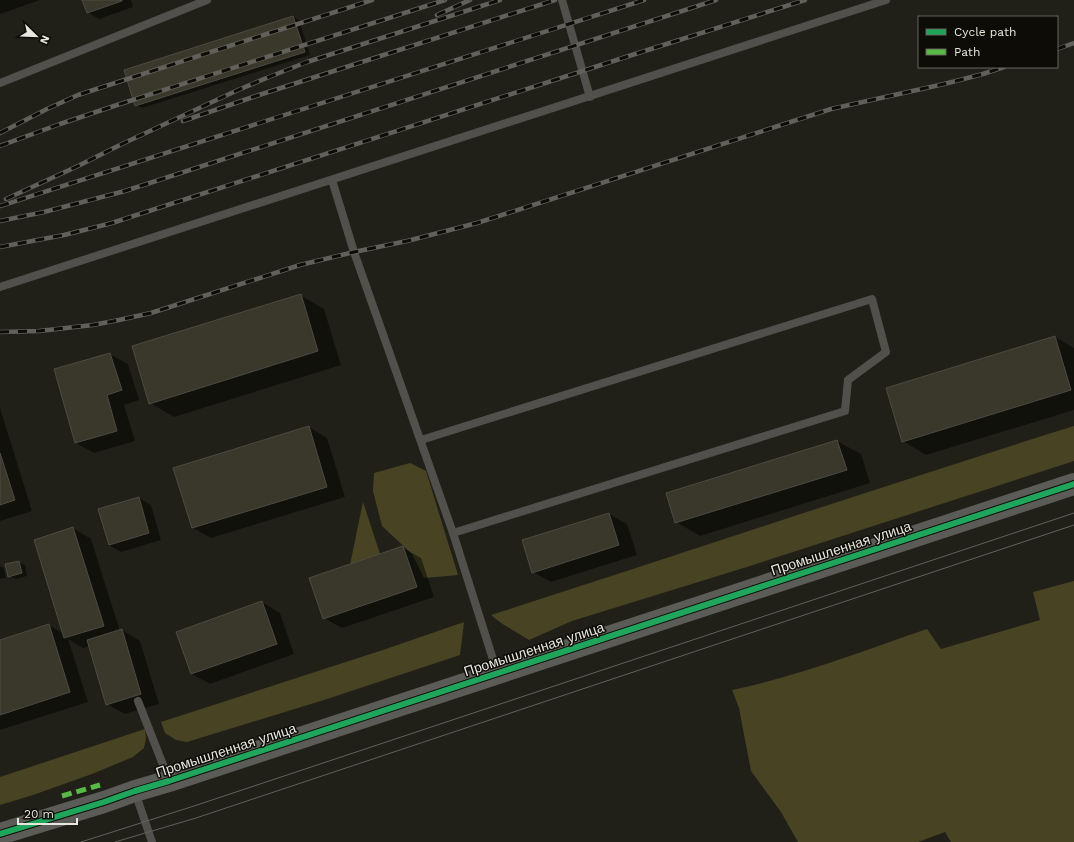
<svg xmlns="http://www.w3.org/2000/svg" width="1074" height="842" font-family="'Work Sans',sans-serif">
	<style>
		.green { fill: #484423 }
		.shadow { fill: #0007 }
		.building { fill: #39382b; stroke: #4c4b44 }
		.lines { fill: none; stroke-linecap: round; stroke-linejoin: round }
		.lane { stroke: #51504d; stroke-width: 8 }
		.secondary { stroke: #5b5b57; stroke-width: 22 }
		.tram { stroke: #61605b; stroke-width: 1 }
		.rail-casing { stroke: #61605b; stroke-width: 4.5 }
		.rail { stroke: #0d0c06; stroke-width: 3; stroke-dasharray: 9; stroke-linecap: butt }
		.quiet { stroke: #58b947; stroke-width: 5; stroke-dasharray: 10 5; stroke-linecap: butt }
		.cycleway-casing { stroke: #0d0c06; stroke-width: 8 }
		.cycleway { stroke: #20a55d; stroke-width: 6 }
		.labels { text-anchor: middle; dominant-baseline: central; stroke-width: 3; stroke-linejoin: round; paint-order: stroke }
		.street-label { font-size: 14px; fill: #e8e7dd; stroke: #0d0c06 }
	</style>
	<rect width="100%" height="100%" fill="#212018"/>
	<!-- green -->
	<g class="green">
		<path d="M1074,426V461L750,566L572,621L529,640L501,623L491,615C685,553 879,487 1074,426Z"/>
		<polygon points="410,463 426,471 458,575 424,578 412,554 382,526 373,491 374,473"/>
		<polygon points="363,502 380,554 350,565"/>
		<path d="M1074,581V842H951L945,832L918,842H798L781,812L751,771L739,708L732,690C799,676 863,651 927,629L941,649L1040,620L1033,592Z"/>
		<polygon points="464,622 460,655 324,700 187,742 176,740 165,733 161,722 383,650"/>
		<polygon points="145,729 146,738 144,748 133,757 92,774 33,795 0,805 0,777"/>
	</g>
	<!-- shadow -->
	<g class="shadow">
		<polygon points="0,0 40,0 0,14"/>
		<polygon points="83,0 131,0 133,7 99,19 87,12"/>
		<polygon points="293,17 299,20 310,55 142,108 136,105"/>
		<polygon points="300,295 324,309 341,365 174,417 150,403"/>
		<polygon points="1055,337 1074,348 1074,410 926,455 903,441"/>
		<polygon points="110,354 128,364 139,400 124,405 135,441 94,453 76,443 55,370"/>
		<polygon points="0,408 32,511 0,521"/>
		<polygon points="309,427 327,438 345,497 211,538 193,528"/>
		<polygon points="837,441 861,454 870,483 700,536 676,522"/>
		<polygon points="139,498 151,505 161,540 121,552 109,545"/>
		<polygon points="609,514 627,524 637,555 551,582 533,572"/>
		<polygon points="73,528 91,539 120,631 122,630 140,641 159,704 125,714 107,704 90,646 83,648 68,639 88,702 0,730 0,641 49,625 64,634"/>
		<polygon points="403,548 421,558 434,597 342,628 324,618"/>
		<polygon points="19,562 25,565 27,576 15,579 9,576"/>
		<polygon points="0,566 4,568 6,578 0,579"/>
		<polygon points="262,602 280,613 294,654 210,684 192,674 177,633"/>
	</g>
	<!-- building -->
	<g class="building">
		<polygon points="82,0 122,0 122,1 87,13"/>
		<polygon points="293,16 305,52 135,106 124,70"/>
		<polygon points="301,294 318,351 149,404 132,346"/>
		<polygon points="1055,336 1071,390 902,442 886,388"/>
		<polygon points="110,353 122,390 107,395 117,431 75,443 54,369"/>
		<polygon points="309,426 327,487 192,528 173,468"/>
		<polygon points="837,440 847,470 675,523 666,493"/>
		<polygon points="0,453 15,500 0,505"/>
		<polygon points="139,497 149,533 109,545 98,509"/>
		<polygon points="609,513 619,545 532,573 522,540"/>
		<polygon points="73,527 104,626 64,638 34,540"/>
		<polygon points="403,546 417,587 323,619 309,578"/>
		<polygon points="19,561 22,573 8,577 5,564"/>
		<polygon points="262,601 277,644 191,674 176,632"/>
		<polygon points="49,624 70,692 0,715 0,640"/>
		<polygon points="122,629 141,694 106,705 87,640"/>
	</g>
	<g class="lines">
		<!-- lane -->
		<g class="lane">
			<polyline points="562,0 590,97"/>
			<polyline points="0,83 207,0"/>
			<polyline points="332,180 354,252 453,533 497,672"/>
			<polyline points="0,287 886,0"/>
			<polyline points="421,440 872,299 886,352 848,380 845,411 453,533"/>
			<polyline points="138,701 169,780"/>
			<polyline points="135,792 152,842"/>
		</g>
		<!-- secondary -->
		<polyline class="secondary" points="0,834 104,802 135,791 169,781 1074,484"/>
		<!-- tram -->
		<g class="tram">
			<polyline points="81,842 194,806 1074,513"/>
			<polyline points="115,842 196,818 1074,525"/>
		</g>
		<defs>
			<g id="rail">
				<polyline points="437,15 470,0"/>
				<polyline points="1057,49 1074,43"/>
				<polyline points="183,121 256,96 555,0"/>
				<polyline points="0,133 47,109 78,95 372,0"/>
				<polyline points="0,146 60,124 117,105 445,0"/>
				<polyline points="6,199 78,166 122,144 238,90 269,77 307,62 500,0"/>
				<polyline points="0,206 644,0"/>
				<polyline points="0,221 44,212 125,191 716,0"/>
				<polyline points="0,247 64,235 112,223 632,55 805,0"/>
				<polyline points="0,332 39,331 93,325 119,320 151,313 300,265 354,252 407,241 477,223 831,109 944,84 983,74 1004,67"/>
			</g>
		</defs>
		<!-- rail casing -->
		<use href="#rail" class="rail-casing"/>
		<!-- rail -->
		<use href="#rail" class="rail"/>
		<!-- quiet -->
		<polyline class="quiet" points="62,796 100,785"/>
		<defs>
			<polyline id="cycleway" points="0,834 104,802 135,791 169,781 1074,484"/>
		</defs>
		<!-- cycleway casing -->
		<use href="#cycleway" class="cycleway-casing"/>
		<!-- cycleway -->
		<use href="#cycleway" class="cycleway"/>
	</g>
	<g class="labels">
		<!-- street labels -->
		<g class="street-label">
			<text transform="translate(841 548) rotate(-18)">Промышленная улица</text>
			<text transform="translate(534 649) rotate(-18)">Промышленная улица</text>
			<text transform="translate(226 750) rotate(-18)">Промышленная улица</text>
		</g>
	</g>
	<!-- legend -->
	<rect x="918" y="16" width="140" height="52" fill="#0d0c06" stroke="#65645c"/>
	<rect x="926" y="29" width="20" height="6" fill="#20a55d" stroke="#65645c"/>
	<text x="954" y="36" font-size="12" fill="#e8e7dd">Cycle path</text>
	<rect x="926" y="49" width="20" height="6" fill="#58b947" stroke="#65645c"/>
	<text x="954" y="56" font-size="12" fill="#e8e7dd">Path</text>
	<!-- north arrow -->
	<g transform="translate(36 36) rotate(113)" stroke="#0d0c06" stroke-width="3" paint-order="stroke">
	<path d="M0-3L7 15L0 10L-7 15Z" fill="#e8e7dd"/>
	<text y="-6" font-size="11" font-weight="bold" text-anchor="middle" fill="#e8e7dd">N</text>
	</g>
	<!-- scale -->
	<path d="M18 818v6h59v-6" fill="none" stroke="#e8e7dd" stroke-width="2"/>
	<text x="24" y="818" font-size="12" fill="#e8e7dd" stroke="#0d0c06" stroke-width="3" paint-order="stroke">20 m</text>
</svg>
